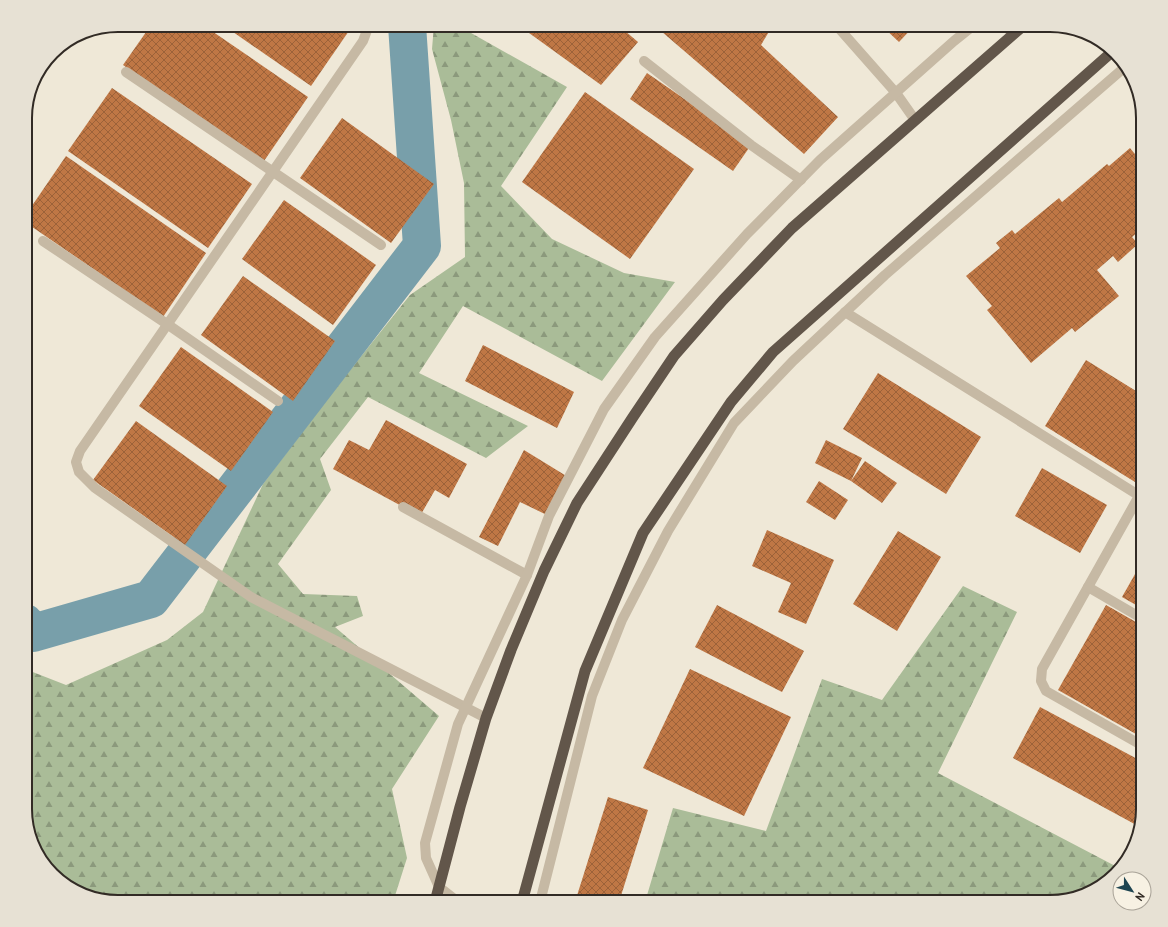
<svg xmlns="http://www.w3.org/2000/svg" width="1168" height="927" font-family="'PT Sans',sans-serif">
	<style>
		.forest { fill: url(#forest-firs) }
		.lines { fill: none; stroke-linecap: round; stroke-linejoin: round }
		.river { stroke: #789faa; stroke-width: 38 }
		.building { fill: url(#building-cross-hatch) }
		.service { stroke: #c6b9a4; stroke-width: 10 }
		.minor { stroke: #c6b9a4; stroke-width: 10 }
		.tertiary { stroke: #c6b9a4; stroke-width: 10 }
		.trunk { stroke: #62564a; stroke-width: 11 }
		.rim { fill: none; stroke: #322b25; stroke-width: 2 }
	</style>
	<defs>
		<pattern id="forest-firs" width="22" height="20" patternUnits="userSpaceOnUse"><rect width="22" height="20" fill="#aabc98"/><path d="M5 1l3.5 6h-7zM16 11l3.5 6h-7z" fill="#8b997c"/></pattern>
		<pattern id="building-cross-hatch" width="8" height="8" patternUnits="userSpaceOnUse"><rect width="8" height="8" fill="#bf7745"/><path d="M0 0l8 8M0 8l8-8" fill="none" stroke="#9c6239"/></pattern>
	</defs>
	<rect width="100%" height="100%" fill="#efe8d7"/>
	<!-- forest -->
	<g class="forest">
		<polygon points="434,25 463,25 464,29 567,87 501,186 552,239 624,273 675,282 602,381 463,306 419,373 528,426 486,458 368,397 320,459 331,490 278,564 303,594 357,596 363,616 335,627 439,716 392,789 407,858 393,902 118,902 88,897 57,879 35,850 25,815 25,669 66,685 167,640 203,612 263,484 331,394 410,295 465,257 464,183 451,120 432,49"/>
		<polygon points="963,586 1017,612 938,773 1121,869 1120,870 1091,892 1050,902 645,902 673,808 766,831 822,679 882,700"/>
	</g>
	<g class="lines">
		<!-- river -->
		<polyline class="river" points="25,623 33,633 151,599 422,246 407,25"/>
	</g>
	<!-- building -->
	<g class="building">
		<polygon points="151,25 203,25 308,97 264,161 123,65"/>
		<polygon points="223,25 353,25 311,86"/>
		<polygon points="518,25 618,25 638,42 601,85"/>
		<polygon points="654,25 773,25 761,45 838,117 804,154"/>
		<polygon points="881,25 915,25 899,42"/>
		<polygon points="647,73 751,145 733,171 630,99"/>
		<polygon points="112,88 252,184 208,248 68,151"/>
		<polygon points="585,92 694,169 630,259 522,182"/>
		<polygon points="342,118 434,184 391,243 300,178"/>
		<polygon points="1130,148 1143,164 1143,175 1141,177 1143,179 1143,218 1138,223 1143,228 1132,237 1138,244 1118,262 1113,256 1097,270 1119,296 1075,332 1072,328 1031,363 987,310 992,306 966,276 1000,248 996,243 1012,230 1015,234 1059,198 1062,202 1107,164 1109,166"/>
		<polygon points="66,156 206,253 163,317 25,222 25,216"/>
		<polygon points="284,200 376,265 333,325 242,259"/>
		<polygon points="243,276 335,341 293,401 201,335"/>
		<polygon points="483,345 574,392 557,428 465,381"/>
		<polygon points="181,347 273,412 231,471 139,406"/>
		<polygon points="1086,360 1136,391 1143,380 1143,487 1045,426"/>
		<polygon points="878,373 981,437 946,494 843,429"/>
		<polygon points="386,420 467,464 449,498 435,490 420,516 333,469 349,440 369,450"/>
		<polygon points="136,421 227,486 185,545 93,480"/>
		<polygon points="826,440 862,458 851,481 865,461 897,483 882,503 851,481 815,463"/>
		<polygon points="524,450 568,477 549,516 520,502 498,546 479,537"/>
		<polygon points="1042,468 1107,505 1080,553 1015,516"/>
		<polygon points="819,481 848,500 835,520 806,502"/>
		<polygon points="767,530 834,560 806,624 778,612 791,583 752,566"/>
		<polygon points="898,531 941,557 897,631 853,604"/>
		<polygon points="1143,560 1143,609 1122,597"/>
		<polygon points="717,605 804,651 782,692 695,647"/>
		<polygon points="1106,605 1143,626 1143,738 1058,690"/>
		<polygon points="690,669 791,717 744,816 643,768"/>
		<polygon points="1040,707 1143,762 1143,809 1140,827 1013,758"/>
		<polygon points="608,797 648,810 619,902 575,902"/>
	</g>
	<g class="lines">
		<!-- service -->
		<g class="service">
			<polyline points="836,25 896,93 915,120"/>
			<polyline points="1002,25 1014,33"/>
			<polyline points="644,61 751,145 801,180"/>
			<polyline points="845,312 1143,498"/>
			<polyline points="1139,496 1042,669 1041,681 1046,691 1143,746"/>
			<polyline points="403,507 527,575"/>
			<polyline points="1088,587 1143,619"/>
		</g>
		<!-- minor -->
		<g class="minor">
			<polyline points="369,25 363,41 80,451 76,462 79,472 95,488 251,597 486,718"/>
			<polyline points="126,72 381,245"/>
			<polyline points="43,241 167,324 278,401"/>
		</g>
		<!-- tertiary -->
		<g class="tertiary">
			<polyline points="458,902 439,887 426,858 425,843 458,724 527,575 549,516 604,409 655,337 747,234 820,160 954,41 974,25"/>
			<polyline points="540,902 592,696 622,620 668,531 734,423 793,361 885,275 1125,67"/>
		</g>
		<!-- trunk -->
		<g class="trunk">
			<polyline points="435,902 460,807 486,718 511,650 544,571 577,503 633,417 674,356 723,300 792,228 1024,25"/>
			<polyline points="522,902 585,671 643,533 731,402 773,352 1113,51"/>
		</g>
	</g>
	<!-- crop -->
	<path d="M0 0H1168V927H0ZM118 32H1050A86 86 0 0 1 1136 118V809A86 86 0 0 1 1050 895H118A86 86 0 0 1 32 809V118A86 86 0 0 1 118 32Z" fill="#e7e1d4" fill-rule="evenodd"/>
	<path class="rim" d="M118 32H1050A86 86 0 0 1 1136 118V809A86 86 0 0 1 1050 895H118A86 86 0 0 1 32 809V118A86 86 0 0 1 118 32Z"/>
	<!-- north arrow -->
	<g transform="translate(1132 891) rotate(126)"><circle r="19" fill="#f7f1e3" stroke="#a8a297"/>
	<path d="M0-3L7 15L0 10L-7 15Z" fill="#1e4450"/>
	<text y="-6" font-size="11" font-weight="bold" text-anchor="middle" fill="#322b25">N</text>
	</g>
</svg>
